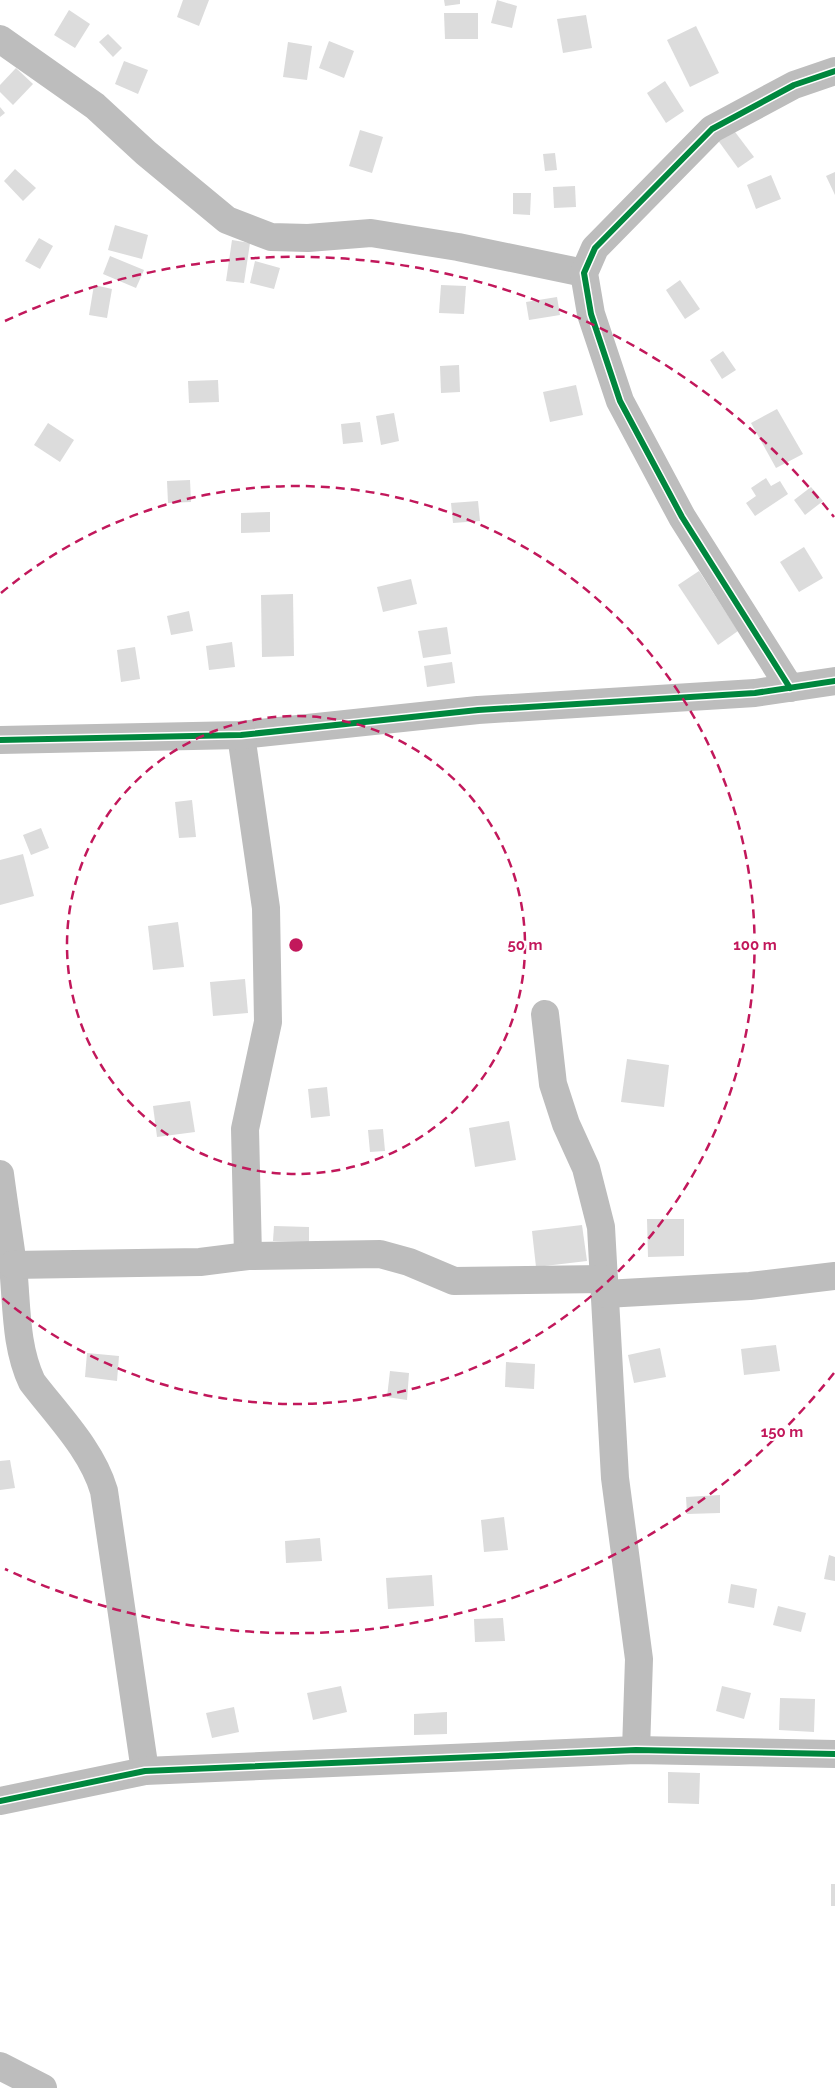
<svg xmlns="http://www.w3.org/2000/svg" width="835" height="2088" font-family="Raleway,sans-serif">
	<style>
		.building { fill: #dcdcdc }
		.lines { fill: none; stroke-linecap: round; stroke-linejoin: round }
		.street { stroke: #bdbdbd; stroke-width: 28 }
		.cycleway-casing { stroke: #fff; stroke-width: 9 }
		.cycleway { stroke: #00873e; stroke-width: 6 }
		.ring { fill: none; stroke: #c2185b; stroke-width: 2.5; stroke-dasharray: 9 6 }
		.centre { fill: #c2185b; stroke: #fff; stroke-width: 2.5 }
		.ring-label { font-size: 15px; text-anchor: middle; font-weight: bold; fill: #c2185b; stroke: #fff; stroke-width: 4; stroke-linejoin: round; paint-order: stroke }
	</style>
	<rect width="100%" height="100%" fill="#fff"/>
	<!-- building -->
	<g class="building">
		<polygon points="183,0 209,0 199,26 177,17"/>
		<polygon points="444,0 460,0 460,4 445,6"/>
		<polygon points="497,0 517,6 512,28 491,23"/>
		<polygon points="69,10 90,24 75,48 54,35"/>
		<polygon points="444,13 478,13 478,39 445,39"/>
		<polygon points="586,15 592,48 563,53 557,19"/>
		<polygon points="696,26 719,73 690,87 667,40"/>
		<polygon points="108,34 122,48 113,57 99,42"/>
		<polygon points="329,41 354,51 344,78 319,68"/>
		<polygon points="288,42 312,46 307,80 283,77"/>
		<polygon points="124,61 148,70 138,94 115,84"/>
		<polygon points="16,68 33,84 13,105 0,92 0,85"/>
		<polygon points="665,81 684,111 666,123 647,93"/>
		<polygon points="0,107 5,113 0,117"/>
		<polygon points="732,128 754,157 738,168 717,139"/>
		<polygon points="360,130 383,137 372,173 349,166"/>
		<polygon points="555,153 557,170 545,171 543,154"/>
		<polygon points="15,169 36,188 23,201 4,181"/>
		<polygon points="835,172 835,195 826,176"/>
		<polygon points="771,175 781,199 756,209 747,185"/>
		<polygon points="575,186 576,207 554,208 553,187"/>
		<polygon points="513,193 531,193 530,215 513,214"/>
		<polygon points="115,225 148,235 142,259 108,250"/>
		<polygon points="39,238 53,246 40,269 25,261"/>
		<polygon points="232,240 250,243 244,283 226,281"/>
		<polygon points="110,256 144,270 136,288 103,274"/>
		<polygon points="255,261 280,268 274,289 250,283"/>
		<polygon points="680,280 700,309 685,319 666,290"/>
		<polygon points="94,285 112,289 107,318 89,315"/>
		<polygon points="441,285 466,286 464,314 439,313"/>
		<polygon points="557,297 560,315 529,320 526,302"/>
		<polygon points="723,351 736,370 722,379 710,360"/>
		<polygon points="459,365 460,392 441,393 440,366"/>
		<polygon points="218,380 219,402 189,403 188,381"/>
		<polygon points="576,385 583,415 550,422 543,392"/>
		<polygon points="777,409 803,454 776,468 751,423"/>
		<polygon points="394,413 399,441 381,445 376,416"/>
		<polygon points="360,422 363,442 343,444 341,424"/>
		<polygon points="48,423 74,440 60,462 34,445"/>
		<polygon points="766,478 771,486 780,481 788,494 755,516 746,503 756,496 751,488"/>
		<polygon points="190,480 191,502 168,503 167,481"/>
		<polygon points="811,487 823,501 805,515 794,500"/>
		<polygon points="478,501 480,521 453,523 451,503"/>
		<polygon points="270,512 270,532 241,533 241,513"/>
		<polygon points="804,547 823,578 799,592 780,562"/>
		<polygon points="699,571 738,631 718,645 678,585"/>
		<polygon points="411,579 417,604 383,612 377,587"/>
		<polygon points="293,594 294,656 262,657 261,595"/>
		<polygon points="189,611 193,631 171,635 167,616"/>
		<polygon points="447,627 451,654 423,658 418,631"/>
		<polygon points="232,642 235,667 209,670 206,646"/>
		<polygon points="135,647 140,679 121,682 117,650"/>
		<polygon points="452,662 455,683 427,687 424,666"/>
		<polygon points="192,800 196,837 179,838 175,802"/>
		<polygon points="41,828 49,848 31,855 23,835"/>
		<polygon points="23,854 34,896 0,905 0,860"/>
		<polygon points="178,922 184,967 153,970 148,926"/>
		<polygon points="245,979 248,1013 213,1016 210,982"/>
		<polygon points="627,1059 669,1065 664,1107 621,1102"/>
		<polygon points="327,1087 330,1116 311,1118 308,1089"/>
		<polygon points="190,1101 195,1132 157,1137 153,1106"/>
		<polygon points="509,1121 516,1160 475,1167 469,1128"/>
		<polygon points="383,1129 385,1151 370,1152 368,1130"/>
		<polygon points="647,1219 684,1219 684,1256 648,1257"/>
		<polygon points="582,1225 587,1261 536,1267 532,1231"/>
		<polygon points="274,1226 309,1227 309,1242 273,1241"/>
		<polygon points="776,1345 780,1371 744,1375 741,1349"/>
		<polygon points="660,1348 666,1377 634,1383 628,1355"/>
		<polygon points="87,1353 119,1356 117,1381 85,1377"/>
		<polygon points="506,1362 535,1364 534,1389 505,1387"/>
		<polygon points="390,1371 409,1373 407,1400 387,1397"/>
		<polygon points="10,1460 15,1488 0,1490 0,1461"/>
		<polygon points="720,1495 720,1513 687,1514 686,1497"/>
		<polygon points="504,1517 508,1550 484,1552 481,1520"/>
		<polygon points="320,1538 322,1561 286,1563 285,1541"/>
		<polygon points="829,1555 835,1557 835,1581 824,1579"/>
		<polygon points="432,1575 434,1606 388,1609 386,1578"/>
		<polygon points="731,1584 757,1589 754,1608 728,1603"/>
		<polygon points="778,1606 806,1613 801,1632 773,1625"/>
		<polygon points="503,1618 505,1641 475,1642 474,1619"/>
		<polygon points="341,1686 347,1712 313,1720 307,1693"/>
		<polygon points="722,1686 751,1693 744,1719 716,1711"/>
		<polygon points="780,1698 815,1699 814,1732 779,1730"/>
		<polygon points="234,1707 239,1732 212,1738 206,1713"/>
		<polygon points="447,1712 447,1734 414,1735 414,1714"/>
		<polygon points="668,1772 700,1773 699,1804 668,1803"/>
		<rect x="831" y="1884" width="4" height="22"/>
	</g>
	<g class="lines">
		<!-- street -->
		<g class="street">
			<polyline points="0,39 95,106 146,153 227,220 271,237 308,238 371,233 458,247 584,273"/>
			<polyline points="790,688 682,517 620,401 591,314 584,273 595,248 712,129 794,85 835,71"/>
			<polyline points="241,735 266,908 268,1022 245,1129 248,1256"/>
			<polyline points="0,740 241,735 478,710 755,693 835,681"/>
			<polyline points="545,1014 553,1084 566,1124 586,1168 601,1227 615,1478 639,1659 636,1750"/>
			<path d="M0,1174C4,1205 9,1235 13,1266C17,1305 15,1346 32,1382C58,1416 92,1450 104,1491L145,1771"/>
			<polyline points="12,1265 200,1262 248,1256 380,1254 409,1262 454,1281 604,1279"/>
			<polyline points="605,1294 750,1286 835,1276"/>
			<polyline points="0,1801 145,1771 636,1750 835,1754"/>
			<polyline points="0,2066 43,2088"/>
		</g>
		<defs>
			<g id="cycleway">
				<polyline points="790,688 682,517 620,401 591,314 584,273 595,248 712,129 794,85 835,71"/>
				<polyline points="0,740 241,735 478,710 755,693 835,681"/>
				<polyline points="0,1801 145,1771 636,1750 835,1754"/>
			</g>
		</defs>
		<!-- cycleway casing -->
		<use href="#cycleway" class="cycleway-casing"/>
		<!-- cycleway -->
		<use href="#cycleway" class="cycleway"/>
	</g>
	<!-- distance rings -->
	<g class="ring">
		<circle cx="296" cy="945" r="229"/>
		<path d="M1 593A459 459 0 1 1 1 1297"/>
		<path d="M834 1373A688 688 0 0 1 5 1569M5 321A688 688 0 0 1 834 517"/>
	</g>
	<circle cx="296" cy="945" r="8" class="centre"/>
	<g class="ring-label">
		<text x="525" y="950">50 m</text>
		<text x="755" y="950">100 m</text>
		<text x="782" y="1437">150 m</text>
	</g>
</svg>
